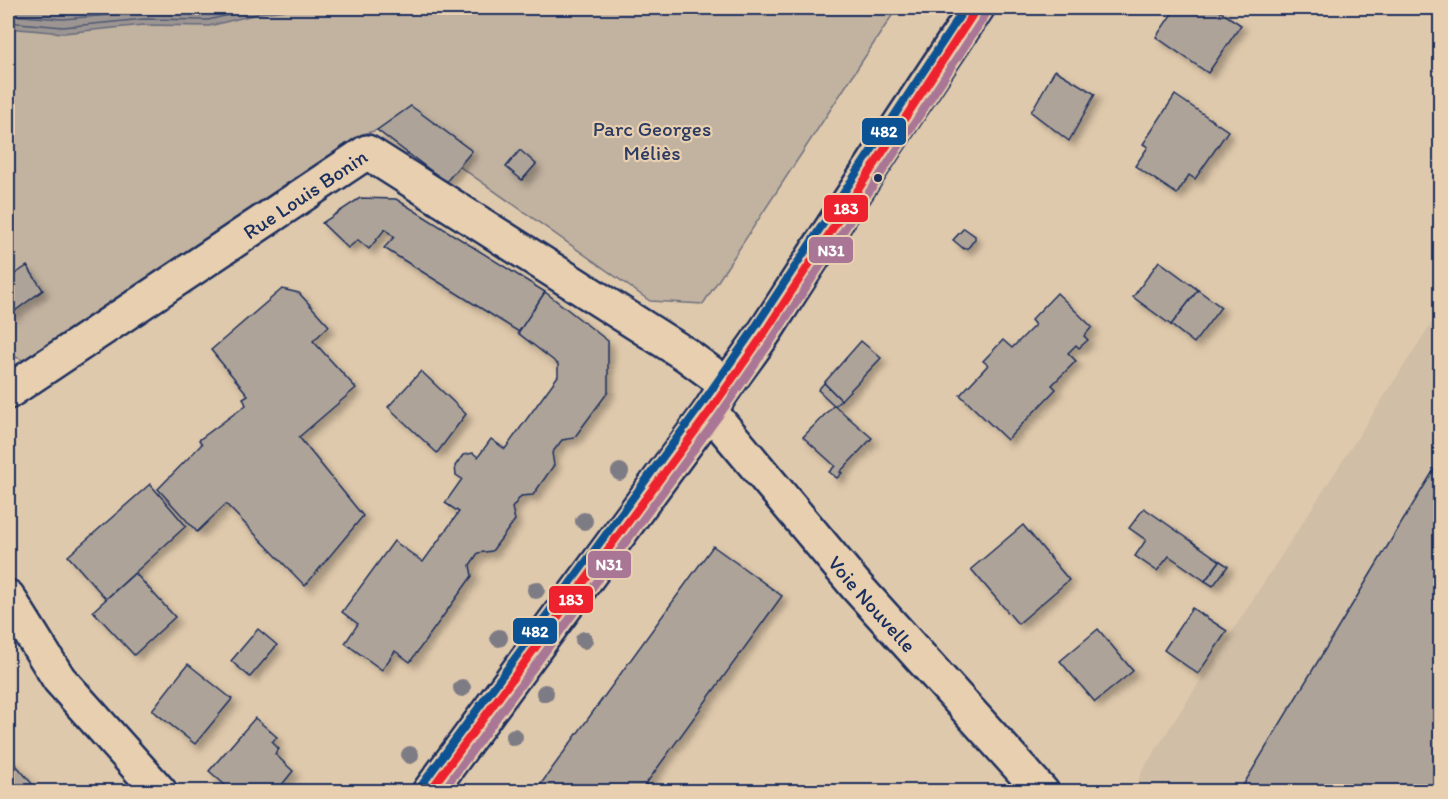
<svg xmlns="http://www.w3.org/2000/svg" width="1448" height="799" font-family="Itim,sans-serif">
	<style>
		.built { fill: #d0bea6 }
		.green { fill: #c2b2a0; stroke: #6e707f; stroke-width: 1.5 }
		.water { fill: #9c9592; stroke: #686c7d; stroke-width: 1.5 }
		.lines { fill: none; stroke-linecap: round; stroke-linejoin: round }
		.shore { stroke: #4f5873; stroke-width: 1.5 }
		.building { fill: #aea398; stroke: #1b2f5e; stroke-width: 1.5; filter: url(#shadow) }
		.street-casing { stroke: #1b2f5e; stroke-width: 38 }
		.secondary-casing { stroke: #1b2f5e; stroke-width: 38 }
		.street { stroke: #e7cfaf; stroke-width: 33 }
		.secondary { stroke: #e7cfaf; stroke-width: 33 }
		.bus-1-casing { stroke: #e7cfaf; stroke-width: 12 }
		.bus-2-casing { stroke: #e7cfaf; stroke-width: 12 }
		.bus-3-casing { stroke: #e7cfaf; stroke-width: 12 }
		.bus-1 { stroke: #ed222e; stroke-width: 8 }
		.bus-2 { stroke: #a97795; stroke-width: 8 }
		.bus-3 { stroke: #0b5394; stroke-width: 8 }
		.tree { fill: #7d7b85 }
		.bus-dot { fill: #1b2f5e; stroke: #e7cfaf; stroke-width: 2 }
		.labels { text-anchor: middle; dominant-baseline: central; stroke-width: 4.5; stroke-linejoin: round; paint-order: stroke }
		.park-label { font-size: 21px; fill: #2c3c65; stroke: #e7cfaf }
		.street-label { font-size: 21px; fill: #1b2f5e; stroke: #e7cfaf }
		.line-badge { stroke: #e7cfaf; stroke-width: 2 }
		.badge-label { font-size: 16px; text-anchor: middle; font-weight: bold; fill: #fff }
	</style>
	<defs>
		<filter id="shadow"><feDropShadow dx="5.5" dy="5.5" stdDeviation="3" flood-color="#0004"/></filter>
	</defs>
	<rect width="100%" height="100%" fill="#dfc9ac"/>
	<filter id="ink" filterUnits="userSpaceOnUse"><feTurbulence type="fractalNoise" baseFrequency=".0167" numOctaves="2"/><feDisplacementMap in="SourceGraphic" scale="12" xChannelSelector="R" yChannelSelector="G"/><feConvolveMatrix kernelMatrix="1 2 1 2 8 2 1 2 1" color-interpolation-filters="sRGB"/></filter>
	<g filter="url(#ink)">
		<!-- built -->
		<polygon class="built" points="1440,310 1440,791 1134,792 1142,771"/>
		<!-- green -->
		<polygon class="green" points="8,8 897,8 703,304 650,301 459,166 472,151 377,130 360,135 23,360 8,354"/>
		<!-- water -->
		<polygon class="water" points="8,8 305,8 261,13 209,26 144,25 63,33 8,28"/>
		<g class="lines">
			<!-- shore -->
			<g class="shore">
				<polyline points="8,15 63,19 144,12 207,12 226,8"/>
				<polyline points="8,22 63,27 144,19 208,20 258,8"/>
			</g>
		</g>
		<!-- building -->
		<g class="building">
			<polygon points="1167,8 1215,8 1241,25 1208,73 1156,37 1173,12"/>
			<polygon points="1055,70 1095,94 1069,141 1031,112"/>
			<polygon points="1175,95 1228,131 1195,179 1189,175 1177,194 1135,166 1148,147 1143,144"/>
			<polygon points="411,106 472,151 446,182 377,130"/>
			<polygon points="520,150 536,164 522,180 506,167"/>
			<polygon points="360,198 396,199 545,292 519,332 384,248 394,237 385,229 369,249 358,240 348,248 322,223"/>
			<polygon points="964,228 975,236 975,239 968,248 964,249 953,240"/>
			<polygon points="1159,261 1198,290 1171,325 1133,297"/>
			<polygon points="27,266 43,290 8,316 8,274 12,276"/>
			<polygon points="282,289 299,293 329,326 313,341 356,388 299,437 363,516 305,586 226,504 197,532 158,489 202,444 199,440 246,405 243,398 248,395 211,350"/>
			<polygon points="1198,290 1221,307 1194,343 1171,325"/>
			<polygon points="545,292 608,341 608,392 574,438 562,440 552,453 554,465 533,495 521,496 512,508 515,520 492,551 478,553 470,565 472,576 410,662 395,651 382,670 345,643 358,624 342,612 394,541 423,562 459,512 445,503 462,479 456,475 455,466 463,455 473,453 478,457 491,439 505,449 558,376 558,364 518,333"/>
			<polygon points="1057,293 1092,327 1084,336 1088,340 1079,348 1076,345 1068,353 1076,361 1052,385 1056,389 1007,440 960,395 988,365 983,361 1003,340 1012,348 1035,325 1031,320"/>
			<polygon points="861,341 881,358 841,400 824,383"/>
			<polygon points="421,371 466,414 437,453 388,407"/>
			<polygon points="824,383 841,400 835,406 818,390"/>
			<polygon points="834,405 872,438 840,472 842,473 837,478 829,472 835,466 803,437"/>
			<polygon points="1440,460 1440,792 1239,792 1396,532"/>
			<polygon points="150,484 186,526 106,599 68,556"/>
			<polygon points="1144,508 1220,561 1205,581 1169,556 1157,571 1135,556 1146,540 1129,528"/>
			<polygon points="1023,525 1069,580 1018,624 971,569"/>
			<polygon points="713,546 782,596 640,792 535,792"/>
			<polygon points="1220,561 1228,566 1213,586 1205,581"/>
			<polygon points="135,573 175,617 134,655 93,611"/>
			<polygon points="1192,608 1227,631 1198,674 1164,650"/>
			<polygon points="258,629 277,645 250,677 231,661"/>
			<polygon points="1098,629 1133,671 1095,702 1060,661"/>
			<polygon points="188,664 232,699 195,744 152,710"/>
			<polygon points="255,718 277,737 272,742 279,749 275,754 293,771 276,792 233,792 209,771"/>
			<polygon points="11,759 39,792 8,792 8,762"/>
		</g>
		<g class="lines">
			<defs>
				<g id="street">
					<path id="s1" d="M8,392L367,152L685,354L726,384"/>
					<path id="s2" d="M710,411L857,587L1042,792"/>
					<polyline points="8,597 59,679 160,792"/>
				</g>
				<path id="secondary" d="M429,792L710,411C728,380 751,354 770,324C838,218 906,112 977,8"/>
			</defs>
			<!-- street casing -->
			<use href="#street" class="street-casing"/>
			<!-- secondary casing -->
			<use href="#secondary" class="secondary-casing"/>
			<!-- street -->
			<use href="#street" class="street"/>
			<!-- secondary -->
			<use href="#secondary" class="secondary"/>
			<defs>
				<polyline id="bus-1" points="429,792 710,411 763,335 977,8"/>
				<polyline id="bus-2" points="442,792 718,417 771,341 986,14"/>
				<polyline id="bus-3" points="421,786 701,405 754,329 965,8"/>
			</defs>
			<!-- bus-1 casing -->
			<use href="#bus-1" class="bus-1-casing"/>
			<!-- bus-2 casing -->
			<use href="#bus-2" class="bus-2-casing"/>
			<!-- bus-3 casing -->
			<use href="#bus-3" class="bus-3-casing"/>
			<!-- bus-1 -->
			<use href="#bus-1" class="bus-1"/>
			<!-- bus-2 -->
			<use href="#bus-2" class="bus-2"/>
			<!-- bus-3 -->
			<use href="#bus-3" class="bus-3"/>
		</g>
		<!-- trees -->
		<g class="tree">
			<circle cx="620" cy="472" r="9"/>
			<circle cx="584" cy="521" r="9"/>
			<circle cx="536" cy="590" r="9"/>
			<circle cx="499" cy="638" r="9"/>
			<circle cx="584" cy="640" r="9"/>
			<circle cx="462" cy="688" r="9"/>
			<circle cx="545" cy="693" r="9"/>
			<circle cx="514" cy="737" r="9"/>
			<circle cx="410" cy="755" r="9"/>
		</g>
	</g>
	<!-- markers -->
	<circle class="bus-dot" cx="878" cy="178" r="5"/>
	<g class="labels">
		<!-- park labels -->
		<g class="park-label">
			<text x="652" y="128">Parc Georges<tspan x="652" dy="24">Méliès</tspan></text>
		</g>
		<!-- street labels -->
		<g class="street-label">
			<text stroke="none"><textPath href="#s1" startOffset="357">Rue Louis Bonin</textPath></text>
			<text stroke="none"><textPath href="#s2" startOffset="252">Voie Nouvelle</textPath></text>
		</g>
	</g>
	<g class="line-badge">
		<rect x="861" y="117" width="46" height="29" rx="6" fill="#0b5394"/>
		<rect x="823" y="194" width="46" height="29" rx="6" fill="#ed222e"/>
		<rect x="808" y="236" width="46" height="28" rx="6" fill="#a97795"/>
		<rect x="587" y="550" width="45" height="29" rx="6" fill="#a97795"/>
		<rect x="548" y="585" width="46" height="29" rx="6" fill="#ed222e"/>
		<rect x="512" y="617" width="46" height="28" rx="6" fill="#0b5394"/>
	</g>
	<g class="badge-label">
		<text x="884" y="137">482</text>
		<text x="846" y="214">183</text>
		<text x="831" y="256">N31</text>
		<text x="609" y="570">N31</text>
		<text x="571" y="605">183</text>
		<text x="535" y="637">482</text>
	</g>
	<!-- margin -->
	<rect width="1448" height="799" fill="none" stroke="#e7cfaf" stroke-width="30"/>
	<rect x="15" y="15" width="1418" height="769" fill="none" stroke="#1b2f5e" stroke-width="2" filter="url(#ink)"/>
</svg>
